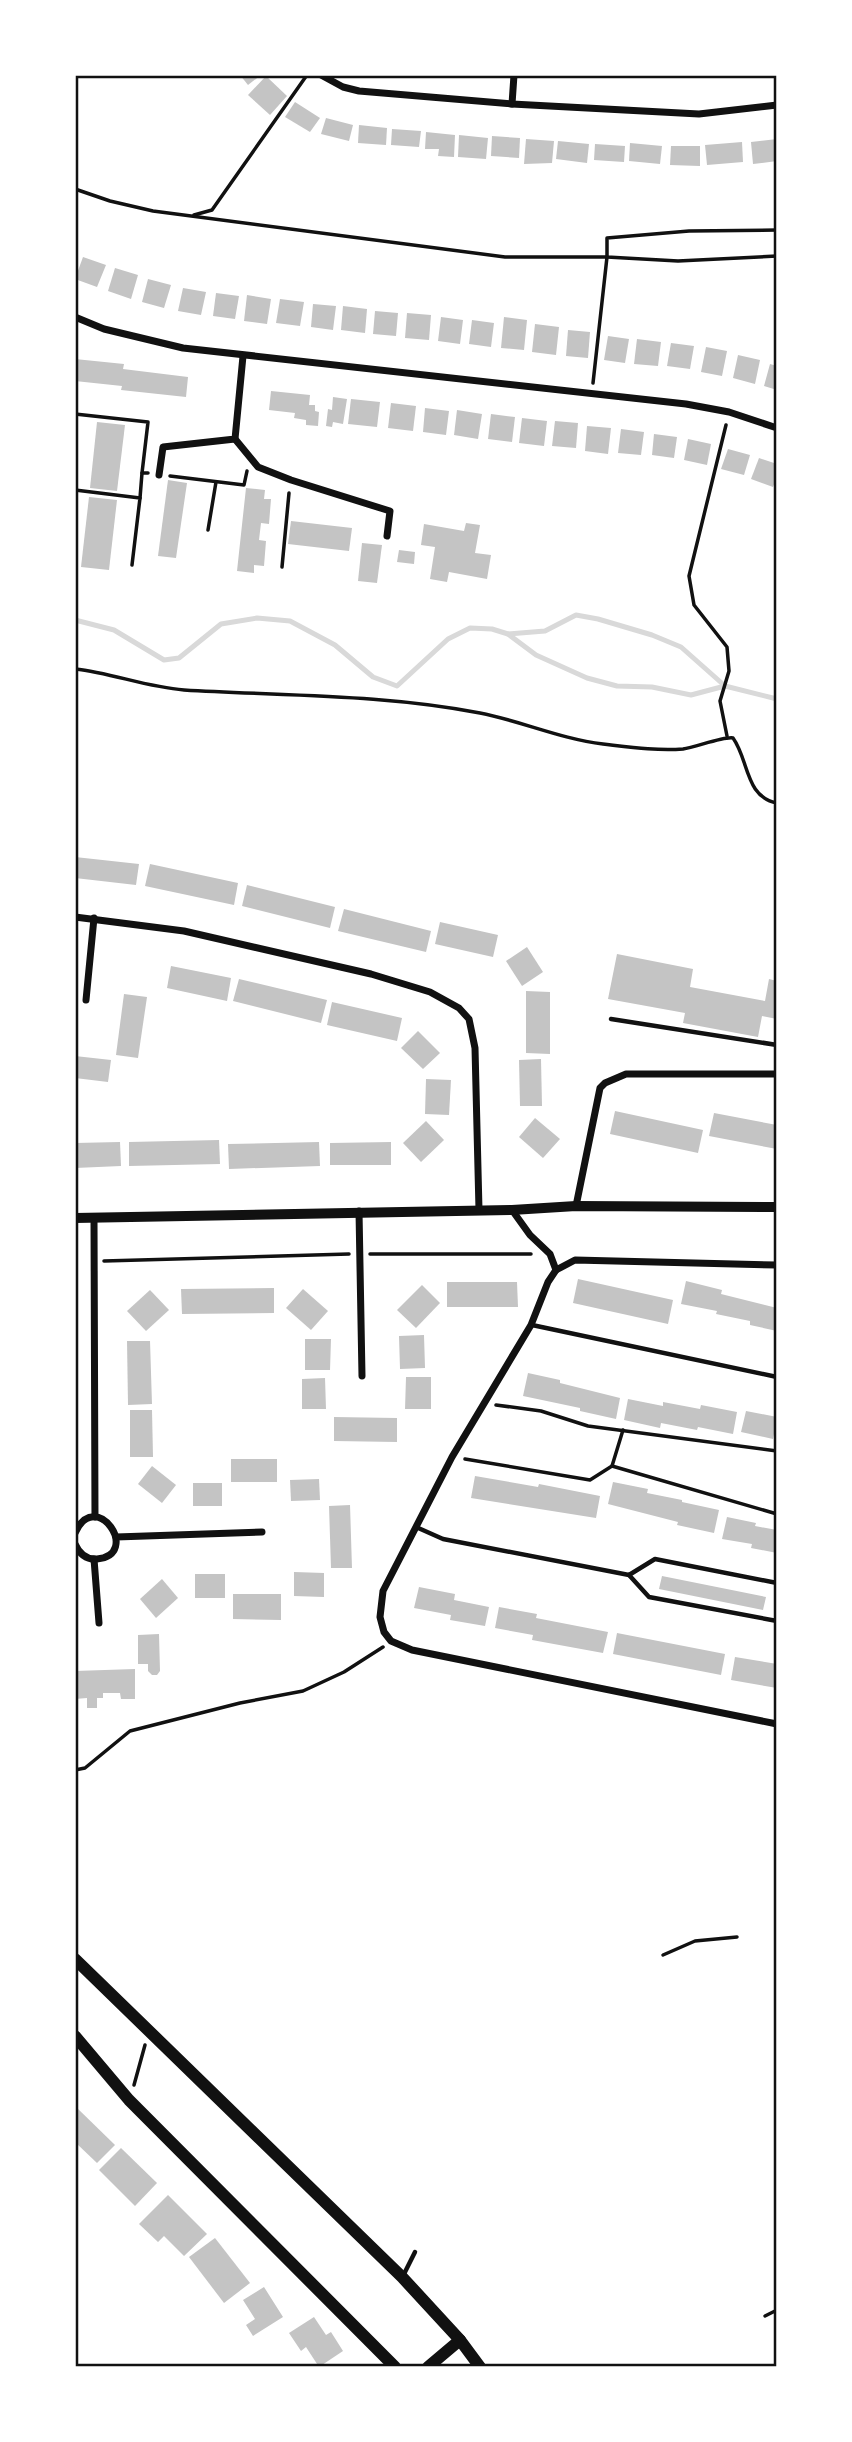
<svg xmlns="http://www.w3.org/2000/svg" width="852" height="2442" font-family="'Roboto Condensed',sans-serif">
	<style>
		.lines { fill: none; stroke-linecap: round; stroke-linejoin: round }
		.stream { stroke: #d9d9d9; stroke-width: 5 }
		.building { fill: #c4c4c4 }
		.path { stroke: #111; stroke-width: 3.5 }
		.service { stroke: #111; stroke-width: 4.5 }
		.minor { stroke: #111; stroke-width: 7 }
		.tertiary { stroke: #111; stroke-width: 10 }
		.primary { stroke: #111; stroke-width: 12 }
		.neatline { fill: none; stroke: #111; stroke-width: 2.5 }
	</style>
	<rect width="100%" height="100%" fill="#fff"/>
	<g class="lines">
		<!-- stream -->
		<g class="stream">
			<polyline points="75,620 114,630 164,660 179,658 221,624 257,618 290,621 335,645 373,677 397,686 448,639 470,628 492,629 508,634 536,655 587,678 617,686 652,687 691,695 725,686 777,699"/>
			<polyline points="508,634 545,631 576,615 598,619 652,635 681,647 725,686"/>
		</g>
	</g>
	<!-- building -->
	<g class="building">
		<polygon points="240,75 261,75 248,85"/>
		<polygon points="266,76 287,96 270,115 248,95"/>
		<polygon points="295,102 320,118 310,132 285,117"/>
		<polygon points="326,118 353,125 349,141 321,134"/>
		<polygon points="359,125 387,128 386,145 358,143"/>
		<polygon points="392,129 421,131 419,147 391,145"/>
		<polygon points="426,132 455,135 454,157 438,156 439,149 425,149"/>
		<polygon points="459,135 488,138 486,159 458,157"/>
		<polygon points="492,136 520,138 519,158 491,156"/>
		<polygon points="526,139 554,141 552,163 524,164"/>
		<polygon points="777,139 777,161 753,164 751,142"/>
		<polygon points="558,141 589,144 587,163 556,159"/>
		<polygon points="742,142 743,162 707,165 705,145"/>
		<polygon points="630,143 662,146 660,164 629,161"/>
		<polygon points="595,144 625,146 624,162 594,160"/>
		<polygon points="671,146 700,146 700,166 670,165"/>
		<polygon points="83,257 106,265 97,287 75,279"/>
		<polygon points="115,268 138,275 131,299 108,291"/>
		<polygon points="148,279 171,285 164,308 142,302"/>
		<polygon points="183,288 206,292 201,315 178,311"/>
		<polygon points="216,293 239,296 235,319 213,316"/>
		<polygon points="247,295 271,299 267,324 244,321"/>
		<polygon points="280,299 304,302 300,326 276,323"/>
		<polygon points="313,304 336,306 333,330 311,327"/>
		<polygon points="343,306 367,309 365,333 341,330"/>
		<polygon points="375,311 398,313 396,336 373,334"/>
		<polygon points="407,313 431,315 429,340 405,338"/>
		<polygon points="441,317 463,320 460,344 438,341"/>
		<polygon points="504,317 527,320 524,350 501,348"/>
		<polygon points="472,320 494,323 491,347 469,344"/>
		<polygon points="535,324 559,327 556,355 532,352"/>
		<polygon points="568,330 590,332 588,358 566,356"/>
		<polygon points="608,336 629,339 625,363 604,360"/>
		<polygon points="637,339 661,342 658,366 634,364"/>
		<polygon points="671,343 694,346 690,369 667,366"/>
		<polygon points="706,347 727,351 722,376 701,372"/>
		<polygon points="738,355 760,360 755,384 733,378"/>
		<polygon points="75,359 124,364 123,369 188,377 186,397 121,390 122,386 75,381"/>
		<polygon points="770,364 777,366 777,390 764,386"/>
		<polygon points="271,391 310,395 309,405 315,405 315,411 319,412 318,426 306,425 306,420 294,418 295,413 269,410"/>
		<polygon points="333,397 347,399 343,424 333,422 332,427 326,426 328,409 332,410"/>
		<polygon points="351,399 380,402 377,427 348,424"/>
		<polygon points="391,403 416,406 413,431 388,428"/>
		<polygon points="425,408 449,411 446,435 423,432"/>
		<polygon points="457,410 482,414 478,439 454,435"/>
		<polygon points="491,414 515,417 512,442 488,439"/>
		<polygon points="522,418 547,421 544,446 519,443"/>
		<polygon points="555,421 578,423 576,448 552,446"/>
		<polygon points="97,422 125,425 117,491 90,488"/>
		<polygon points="587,426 611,428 608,454 585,451"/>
		<polygon points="621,429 644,432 641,455 618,453"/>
		<polygon points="654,434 677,437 674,458 652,455"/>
		<polygon points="688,439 711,444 707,465 684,460"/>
		<polygon points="728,449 750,455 744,475 721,469"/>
		<polygon points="759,458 777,464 777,477 773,487 751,479"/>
		<polygon points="168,480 187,483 176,558 158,556"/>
		<polygon points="246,488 265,490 264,499 271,499 269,524 261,523 259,540 266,541 264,566 254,565 254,573 237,571"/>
		<polygon points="89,497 117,500 109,570 81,567"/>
		<polygon points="291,521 352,528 349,551 288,544"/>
		<polygon points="466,523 480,525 475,553 491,555 487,579 449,572 447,582 430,579 435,547 421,545 424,524 464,531"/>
		<polygon points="362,543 382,545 377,583 358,581"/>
		<polygon points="399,550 415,552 414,564 397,562"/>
		<polygon points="75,857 139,864 136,885 75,878"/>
		<polygon points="150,864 238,883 234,905 145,886"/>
		<polygon points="247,885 335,907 330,928 242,906"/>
		<polygon points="344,909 431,931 426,952 338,931"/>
		<polygon points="440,922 498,935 493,957 435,944"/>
		<polygon points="527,947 543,972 522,986 506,961"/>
		<polygon points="617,954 693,969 690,987 765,1001 769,979 777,981 777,1019 762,1016 758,1037 683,1023 685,1013 608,999"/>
		<polygon points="171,966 231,978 227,1001 167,988"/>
		<polygon points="239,979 327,1000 321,1023 233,1001"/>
		<polygon points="526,991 550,992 550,1054 526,1053"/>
		<polygon points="124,994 147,997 138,1058 116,1055"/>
		<polygon points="332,1002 402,1018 397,1041 327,1025"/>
		<polygon points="418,1031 440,1053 423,1069 401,1048"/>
		<polygon points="75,1056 111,1060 108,1082 75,1078"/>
		<polygon points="541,1059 542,1106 520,1106 519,1060"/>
		<polygon points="426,1079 451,1080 449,1115 425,1114"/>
		<polygon points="615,1111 703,1130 698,1153 610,1134"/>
		<polygon points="714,1113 777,1125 777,1149 709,1136"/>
		<polygon points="535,1118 560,1139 543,1158 519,1137"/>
		<polygon points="426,1121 444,1140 421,1162 403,1143"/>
		<polygon points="219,1140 220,1164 129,1166 129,1142"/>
		<polygon points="120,1142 121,1166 75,1168 75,1143"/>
		<polygon points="319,1142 320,1166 229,1169 228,1144"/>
		<polygon points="391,1142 391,1165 330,1165 330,1143"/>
		<polygon points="578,1279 673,1300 668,1324 573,1303"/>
		<polygon points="686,1281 722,1290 721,1294 777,1308 777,1331 750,1325 750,1321 716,1314 717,1311 681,1304"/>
		<polygon points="447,1282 517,1282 518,1307 447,1307"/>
		<polygon points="422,1285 440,1303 416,1328 397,1310"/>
		<polygon points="274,1288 274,1313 182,1314 181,1289"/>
		<polygon points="303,1289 328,1311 311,1330 286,1308"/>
		<polygon points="150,1290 169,1310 146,1331 127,1311"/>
		<polygon points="424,1335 425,1368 400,1369 399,1336"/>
		<polygon points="305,1339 331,1339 330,1370 305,1370"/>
		<polygon points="127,1341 150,1341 152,1404 128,1405"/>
		<polygon points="528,1373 560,1380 560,1383 620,1398 616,1419 580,1411 580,1408 523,1396"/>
		<polygon points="406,1377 431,1377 431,1409 405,1409"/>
		<polygon points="325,1378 326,1409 302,1409 302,1379"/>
		<polygon points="628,1399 663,1406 663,1402 700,1409 701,1405 737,1412 733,1434 698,1427 697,1430 661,1423 660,1428 624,1420"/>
		<polygon points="130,1410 152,1410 153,1457 130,1457"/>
		<polygon points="746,1411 777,1417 777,1435 774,1434 773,1439 741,1432"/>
		<polygon points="334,1417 397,1418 397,1442 334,1441"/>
		<rect x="231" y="1459" width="46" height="23"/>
		<polygon points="152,1466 176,1485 162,1503 138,1484"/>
		<polygon points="475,1476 538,1487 539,1484 600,1496 596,1518 471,1498"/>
		<polygon points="319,1479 320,1500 291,1501 290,1480"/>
		<polygon points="613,1482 648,1489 647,1493 682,1500 682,1502 719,1510 714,1533 677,1525 678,1522 608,1504"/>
		<rect x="193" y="1483" width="29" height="23"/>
		<polygon points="350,1505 352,1568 331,1568 329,1506"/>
		<polygon points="727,1517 756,1523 755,1526 777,1530 777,1553 751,1548 752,1544 722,1539"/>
		<polygon points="294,1572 324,1573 324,1597 294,1596"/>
		<rect x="195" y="1574" width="30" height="24"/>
		<polygon points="662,1576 766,1597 763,1610 659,1589"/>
		<polygon points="162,1579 178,1598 156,1618 140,1599"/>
		<polygon points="419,1587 455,1594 454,1600 489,1607 485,1626 450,1620 451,1615 414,1608"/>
		<polygon points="233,1594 281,1594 281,1620 233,1619"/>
		<polygon points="499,1607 537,1614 536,1618 608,1632 603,1653 532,1640 533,1635 495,1628"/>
		<polygon points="617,1633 725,1654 721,1675 613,1654"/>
		<polygon points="159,1634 160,1671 157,1675 152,1675 148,1671 148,1664 138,1664 138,1635"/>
		<polygon points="735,1657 777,1664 777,1688 731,1680"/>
		<polygon points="135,1669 135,1699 121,1699 120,1693 103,1693 103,1698 97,1698 97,1708 87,1708 87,1698 75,1699 75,1671"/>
		<polygon points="75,2106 115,2145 97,2163 75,2142"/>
		<polygon points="121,2148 157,2183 135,2206 99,2170"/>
		<polygon points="168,2195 207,2234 184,2256 164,2236 158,2242 139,2224"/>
		<polygon points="215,2238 250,2283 224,2303 189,2257"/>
		<polygon points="264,2287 283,2317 253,2336 246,2325 255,2319 243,2300"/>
		<polygon points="314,2317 326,2335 331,2332 343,2351 319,2367 306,2347 301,2351 289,2333"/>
	</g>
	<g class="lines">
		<!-- path -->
		<g class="path">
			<polyline points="75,189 110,201 153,211 505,257 607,257 593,383"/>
			<polyline points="194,215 212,210 307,75"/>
			<polyline points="777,230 689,231 607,238 607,257 678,261 777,256"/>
			<polyline points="75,414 148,422 142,473 148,473"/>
			<polyline points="726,425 689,576 694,605 727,647 729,671 720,701 727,736"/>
			<polyline points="170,476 244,485 247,471"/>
			<polyline points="75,490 140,498 132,565"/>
			<polyline points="140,498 142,473"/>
			<polyline points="208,530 216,482"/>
			<polyline points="282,567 289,493"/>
			<path d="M75,669C112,673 146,687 184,690C283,696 382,694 480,713C521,721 561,739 603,744C629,747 656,751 683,749C696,747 725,736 733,738C749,760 745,797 777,803"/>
			<polyline points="370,1254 531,1254"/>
			<polyline points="104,1261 349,1254"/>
			<polyline points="496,1405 541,1411 588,1426 777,1451"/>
			<polyline points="465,1459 590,1480 612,1466 777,1514"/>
			<polyline points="612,1466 623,1430"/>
			<polyline points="75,1770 85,1768 130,1731 240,1703 303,1691 344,1672 383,1647"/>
			<polyline points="663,1955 695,1941 737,1937"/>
			<polyline points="134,2085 145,2045"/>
			<polyline points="765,2316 777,2310"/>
		</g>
		<!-- service -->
		<g class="service">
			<polyline points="611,1019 777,1045"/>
			<polyline points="532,1325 777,1377"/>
			<polyline points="416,1527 443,1539 629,1575 655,1559 777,1583"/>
			<polyline points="629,1575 649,1597 777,1621"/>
			<polyline points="403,2276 415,2252"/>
		</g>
		<!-- minor -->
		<g class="minor">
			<polyline points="321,75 343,87 359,91 512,104 699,114 777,105"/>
			<polyline points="512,104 514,75"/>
			<polyline points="75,317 104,329 183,348 686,404 729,412 777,428"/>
			<polyline points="235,439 258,467 291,480 390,511 387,536"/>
			<polyline points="159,475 163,447 235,439 243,356"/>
			<polyline points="75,917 184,931 371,974 430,992 459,1008 469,1019 475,1048 479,1210"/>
			<polyline points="86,1000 94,918"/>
			<polyline points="576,1206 600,1088 605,1083 626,1074 777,1074"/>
			<polyline points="512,1210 530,1235 550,1254 556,1270"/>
			<polyline points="359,1211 362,1376"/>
			<polyline points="94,1217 95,1517"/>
			<polyline points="777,1265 575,1260 556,1270 548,1282 531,1325 452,1457 383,1591 380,1617 384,1632 391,1641 412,1650 777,1724"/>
			<path d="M75,1533C96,1486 142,1555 97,1559C86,1560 79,1553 75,1544"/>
			<polyline points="116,1537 262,1532"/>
			<polyline points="94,1559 99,1623"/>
		</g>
		<!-- tertiary -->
		<polyline class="tertiary" points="75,1218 512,1210 576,1206 777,1207"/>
		<!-- primary -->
		<g class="primary">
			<polyline points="75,1959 402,2277 460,2340 480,2367"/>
			<polyline points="75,2036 129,2100 395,2367"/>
			<polyline points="428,2367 460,2340"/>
		</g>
	</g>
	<!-- border -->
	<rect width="852" height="2442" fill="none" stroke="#ffffff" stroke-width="154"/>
	<rect x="77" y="77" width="698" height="2288" class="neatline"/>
</svg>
